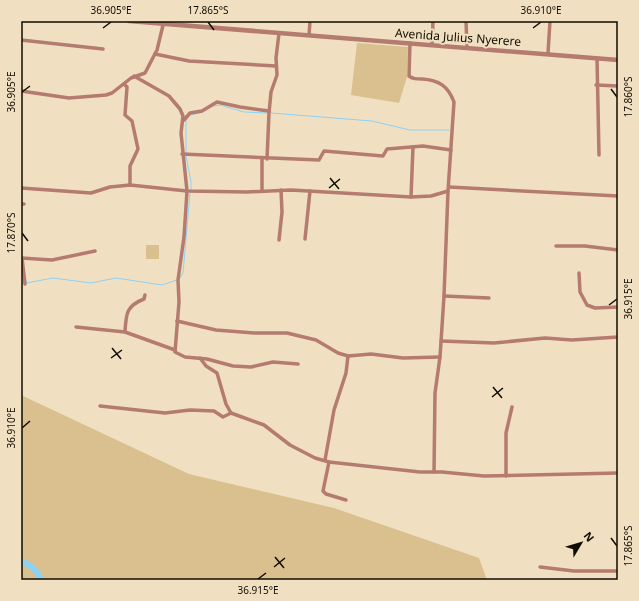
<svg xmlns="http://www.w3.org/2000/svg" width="639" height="601" font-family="'Noto Sans',sans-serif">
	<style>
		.green { fill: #dac08e }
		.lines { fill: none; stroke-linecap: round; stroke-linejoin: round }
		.stream { stroke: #8bd2f7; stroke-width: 1 }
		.river { stroke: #8bd2f7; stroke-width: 6 }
		.minor { stroke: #b57b6e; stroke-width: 3.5 }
		.tertiary { stroke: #b57b6e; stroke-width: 4.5 }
		.ticks { fill: none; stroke: #110c03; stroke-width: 1.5 }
		.labels { text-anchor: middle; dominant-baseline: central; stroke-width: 4; stroke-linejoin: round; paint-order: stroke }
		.street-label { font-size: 12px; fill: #110c03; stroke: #f0e0c1 }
		.neatline { fill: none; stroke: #110c03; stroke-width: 1.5 }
		.ticks-label { font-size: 10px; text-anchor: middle; fill: #110c03 }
	</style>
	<rect width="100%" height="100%" fill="#f0e0c1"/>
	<!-- green -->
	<g class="green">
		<polygon points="357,43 408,47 407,77 399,103 351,95"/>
		<rect x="146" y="245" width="13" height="14"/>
		<polygon points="21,395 189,474 334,508 479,558 487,580 21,580"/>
	</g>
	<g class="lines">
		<!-- stream -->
		<g class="stream">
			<polyline points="214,106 220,105 244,112 268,113"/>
			<polyline points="271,113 372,121 410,130 450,130"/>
			<polyline points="191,115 203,112"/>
			<polyline points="186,120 186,153"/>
			<polyline points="186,156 191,182 191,190"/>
			<polyline points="180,278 183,273 190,193"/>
			<polyline points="21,284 53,278 91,283 116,278 162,285 177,280"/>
		</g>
		<!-- river -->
		<path class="river" d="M21,561C31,565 37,570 41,580"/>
		<!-- minor -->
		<g class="minor">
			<polyline points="466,21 467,48"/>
			<polyline points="309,35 310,21"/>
			<polyline points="21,40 103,49"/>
			<polyline points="432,45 433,21"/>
			<polyline points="548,53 550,21"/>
			<polyline points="155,54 189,61 276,66"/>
			<polyline points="597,58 599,155"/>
			<polyline points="134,76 169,96 180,109 183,116 181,133 187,191 184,237 178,280 179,302 175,352 185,357 207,359 233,366 251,367 273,362 298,364"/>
			<polyline points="124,84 127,87 125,115 132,121 138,149 130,166 130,185"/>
			<polyline points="596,85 618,86"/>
			<polyline points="21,91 69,98 106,95 112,93 131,78 145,73 157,50 164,21"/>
			<polyline points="184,120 190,113 202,111 217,102 240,107 269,111"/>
			<polyline points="182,154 319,160 324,151 383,156 387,149 423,146 451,150"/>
			<polyline points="267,159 269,113 271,92 277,75 276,58 279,33"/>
			<polyline points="449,187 618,196"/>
			<path d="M21,188L91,193L110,187L130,185L187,191L247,192L291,190L411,197L431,196L448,191L454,102C448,86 439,80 422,79C416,79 413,79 409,76L410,43"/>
			<polyline points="262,191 262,158"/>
			<polyline points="411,197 413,147"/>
			<polyline points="21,204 24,204"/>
			<polyline points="305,239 310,191"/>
			<polyline points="279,240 282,212 281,190"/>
			<polyline points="556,246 585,246 618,250"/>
			<polyline points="21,258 52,260 95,251"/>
			<polyline points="22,258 25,284"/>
			<polyline points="579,273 580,292 587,305 595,308 618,307"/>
			<polyline points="444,296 489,298"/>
			<polyline points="177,321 216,330 254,333 287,333 316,340 338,353 348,356 371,354 403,358 440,357"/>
			<polyline points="76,327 125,332 175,350"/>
			<path d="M125,332C126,314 126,306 144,299L145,295"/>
			<polyline points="441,341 494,343 545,338 572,340 618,337"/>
			<polyline points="200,358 206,366 217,373 226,404 231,413 264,425 290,445 315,458 329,462 420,472 442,472 484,476 618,473"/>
			<polyline points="100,406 165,413 190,410 214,411 223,417 231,413"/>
			<polyline points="325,460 334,410 346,373 348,356"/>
			<polyline points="329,462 323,491 326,494 346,500"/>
			<polyline points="434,472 435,393 440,357 444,296 448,191"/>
			<polyline points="506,476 506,433 512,407"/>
			<polyline points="540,567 574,571 618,571"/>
		</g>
		<!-- tertiary -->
		<polyline class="tertiary" points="129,21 618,60"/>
	</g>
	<!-- ticks -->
	<path class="ticks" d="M208,22L214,30M103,28L111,22M533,28L541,22M611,89L617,97M22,92L30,86M330,178L339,189M329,188L340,179M22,233L28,241M609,305L617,299M112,348L121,359M111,358L122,350M493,387L502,398M492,397L503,388M22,428L30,421M611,538L617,546M275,557L284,568M274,567L285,558M258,579L266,573"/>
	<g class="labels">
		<!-- street labels -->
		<g class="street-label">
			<text transform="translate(458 37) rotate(4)">Avenida Julius Nyerere</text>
		</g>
	</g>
	<!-- border -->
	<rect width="639" height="601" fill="none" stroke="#f0e0c1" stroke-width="44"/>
	<!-- north arrow -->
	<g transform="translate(581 543) rotate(52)" stroke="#f0e0c1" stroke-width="3" paint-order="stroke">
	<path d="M0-3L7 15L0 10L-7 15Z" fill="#110c03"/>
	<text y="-6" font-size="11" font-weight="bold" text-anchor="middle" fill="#110c03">N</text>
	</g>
	<rect x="22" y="22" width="595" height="557" class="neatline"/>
	<g class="ticks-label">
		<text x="111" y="14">36.905°E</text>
		<text x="208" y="14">17.865°S</text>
		<text x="541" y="14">36.910°E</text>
		<text transform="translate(11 92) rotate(-90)" y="4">36.905°E</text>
		<text transform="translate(628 97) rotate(-90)" y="4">17.860°S</text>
		<text transform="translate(11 233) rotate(-90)" y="4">17.870°S</text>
		<text transform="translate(628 299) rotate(-90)" y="4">36.915°E</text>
		<text transform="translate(11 428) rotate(-90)" y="4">36.910°E</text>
		<text transform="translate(628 546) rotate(-90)" y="4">17.865°S</text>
		<text x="258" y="594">36.915°E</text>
	</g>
</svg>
